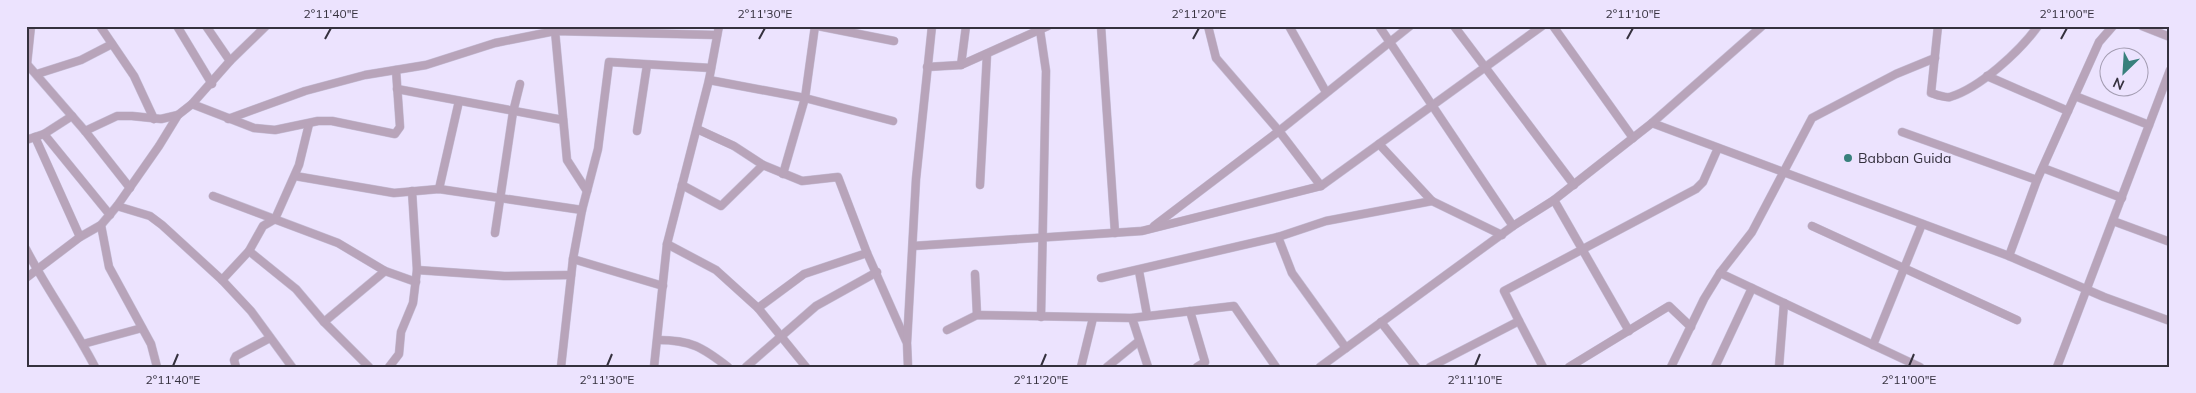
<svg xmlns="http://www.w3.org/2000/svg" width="2196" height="393" font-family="Mulish,sans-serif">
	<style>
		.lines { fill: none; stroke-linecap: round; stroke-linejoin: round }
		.minor-casing { stroke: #c7bfd8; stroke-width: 9 }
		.minor { stroke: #b8a4ba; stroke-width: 8 }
		.ticks { fill: none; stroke: #35313e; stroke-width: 2 }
		.poi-dot { fill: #38807c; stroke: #ece3fe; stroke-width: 2 }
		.labels { text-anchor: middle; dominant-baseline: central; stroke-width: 4.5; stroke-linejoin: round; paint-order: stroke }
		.poi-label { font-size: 14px; fill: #35313e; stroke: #ece3fe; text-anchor: start }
		.neatline { fill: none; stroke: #35313e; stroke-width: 2 }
		.ticks-label { font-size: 12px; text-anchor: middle; fill: #35313e }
	</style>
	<rect width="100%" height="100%" fill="#ece3fe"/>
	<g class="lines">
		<defs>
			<g id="minor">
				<polyline points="100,26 134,76 154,119"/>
				<polyline points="177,26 212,84"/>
				<polyline points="206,26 230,61"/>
				<polyline points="818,26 894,41"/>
				<polyline points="1101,26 1115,233"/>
				<polyline points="1208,26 1216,58 1279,131 1321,186"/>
				<polyline points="1289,26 1326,92"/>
				<polyline points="1379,26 1513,226"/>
				<polyline points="1454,26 1574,185"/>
				<polyline points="1553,26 1633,138"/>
				<path d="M1938,26L1931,93C1937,95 1945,98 1950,97C1980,88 2020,51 2038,26"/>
				<polyline points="2142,26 2170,37"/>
				<polyline points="1040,30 1046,71 1041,317"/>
				<polyline points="555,31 567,160 587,191"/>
				<polyline points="26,63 85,131 130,188"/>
				<polyline points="27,64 31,26"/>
				<polyline points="961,65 966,26"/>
				<polyline points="927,67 961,65 1048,26"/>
				<polyline points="37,74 81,60 112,44"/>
				<polyline points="1987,76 2068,111"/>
				<polyline points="709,80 805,98 893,121"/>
				<polyline points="397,89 563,120"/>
				<polyline points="2075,96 2149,125"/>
				<polyline points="192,104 254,128 275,130 318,121 332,121 395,134 400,127 396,70"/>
				<polyline points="228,119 305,91 365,75 426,65 495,43 555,31 717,35"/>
				<polyline points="1652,123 2009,256 2104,297 2170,321"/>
				<polyline points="697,129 734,146 763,165 802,181 838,177 867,253 906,341"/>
				<polyline points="85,131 117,116 132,116 161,119 178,115"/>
				<polyline points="637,131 647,65"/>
				<polyline points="1902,132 2037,180"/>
				<polyline points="44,134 110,215"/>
				<polyline points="35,137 80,237"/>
				<polyline points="26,140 44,134 72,116"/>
				<polyline points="1379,144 1432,201 1502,235"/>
				<polyline points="2043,168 2122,198"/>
				<polyline points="783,174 805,98 815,26"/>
				<polyline points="295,176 394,193 439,189 582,210"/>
				<polyline points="682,185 721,206 763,165"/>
				<polyline points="980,185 987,54"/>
				<polyline points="439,189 459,101"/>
				<polyline points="213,196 338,243 385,271 416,282"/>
				<polyline points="1554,200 1629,331"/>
				<polyline points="117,206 150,216 162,225 222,280 251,311 292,367"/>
				<polyline points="2113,221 2170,242"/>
				<polyline points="101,225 109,267 151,344 157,367"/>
				<polyline points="1154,226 1279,131 1410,26"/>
				<polyline points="1812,226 2017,320"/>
				<polyline points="495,233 513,112 520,84"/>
				<polyline points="1278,237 1292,273 1346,348"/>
				<polyline points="667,244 716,270 758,308 806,367"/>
				<polyline points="913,246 1142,231 1321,186 1542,26"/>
				<path d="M26,249C47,290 74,326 95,367"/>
				<polyline points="249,251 296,289 324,322 369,367"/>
				<polyline points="2009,256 2037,180 2099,42 2113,26"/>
				<polyline points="573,259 663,286"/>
				<polyline points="417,270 504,276 571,275"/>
				<polyline points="1139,271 1147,315"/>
				<polyline points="1720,273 1920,367"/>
				<polyline points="975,274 977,315"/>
				<polyline points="26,278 80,237 101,225 117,206 159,146 178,115 192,104 230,61 266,26"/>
				<polyline points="1101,278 1278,237 1326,221 1432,201"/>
				<polyline points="222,280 249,251 263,226 275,219 299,165 309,124"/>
				<polyline points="758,308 804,274 867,253"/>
				<polyline points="1190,311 1205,362 1197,367"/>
				<polyline points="1132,318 1148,367"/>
				<polyline points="1519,321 1504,291 1696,189 1703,182 1718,148"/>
				<polyline points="324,322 385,271"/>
				<polyline points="1381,322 1416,367"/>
				<polyline points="947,330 977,315 1132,318 1234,306 1276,367"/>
				<path d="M658,340C691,340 702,347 728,367"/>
				<polyline points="83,344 142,328"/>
				<polyline points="1873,345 1922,224"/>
				<polyline points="236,367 234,360 236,356 270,338"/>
				<polyline points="389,367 399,354 401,332 413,303 417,270 412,191"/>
				<polyline points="561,367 573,259 582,210 598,149 609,62 711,68"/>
				<polyline points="654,367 667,244 709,80 719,26"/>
				<polyline points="746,367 816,306 877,272"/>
				<polyline points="908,367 907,343 916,179 932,26"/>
				<polyline points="1081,367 1093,318"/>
				<polyline points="1107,367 1139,341"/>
				<polyline points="1320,367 1513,226 1554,200 1652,123 1762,26"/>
				<polyline points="1430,367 1519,321 1543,367"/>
				<polyline points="1569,367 1669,306 1691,327"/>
				<polyline points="1671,367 1704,299 1720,273 1752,232 1812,118 1896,74 1935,58"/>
				<polyline points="1715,367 1752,288"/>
				<polyline points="1779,367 1784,303"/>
				<polyline points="2057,367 2170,70"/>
			</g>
		</defs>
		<!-- minor casing -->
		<use href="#minor" class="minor-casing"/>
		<!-- minor -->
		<use href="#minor" class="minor"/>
	</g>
	<!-- ticks -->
	<path class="ticks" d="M325,39L331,28M759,39L765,28M1193,39L1199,28M1627,39L1633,28M2061,39L2067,28M173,366L178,354M607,366L612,354M1041,366L1046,354M1475,366L1480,354M1909,366L1914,354"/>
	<!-- markers -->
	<circle class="poi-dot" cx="1848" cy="158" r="5"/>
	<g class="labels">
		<!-- poi labels -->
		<g class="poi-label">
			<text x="1858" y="158">Babban Guida</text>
		</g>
	</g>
	<!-- border -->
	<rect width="2196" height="393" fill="none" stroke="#ece3fe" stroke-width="55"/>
	<!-- north arrow -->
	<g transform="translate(2124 72) rotate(205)"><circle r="24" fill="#ece3fe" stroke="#a39cb1"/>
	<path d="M0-4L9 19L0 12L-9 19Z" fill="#38807c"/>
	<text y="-8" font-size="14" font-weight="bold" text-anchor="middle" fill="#35313e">N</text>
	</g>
	<rect x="28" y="28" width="2140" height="338" class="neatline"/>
	<g class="ticks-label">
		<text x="331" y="18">2°11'40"E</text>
		<text x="765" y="18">2°11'30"E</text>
		<text x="1199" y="18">2°11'20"E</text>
		<text x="1633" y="18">2°11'10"E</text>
		<text x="2067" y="18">2°11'00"E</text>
		<text x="173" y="384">2°11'40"E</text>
		<text x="607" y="384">2°11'30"E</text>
		<text x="1041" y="384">2°11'20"E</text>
		<text x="1475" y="384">2°11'10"E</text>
		<text x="1909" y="384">2°11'00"E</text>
	</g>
</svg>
